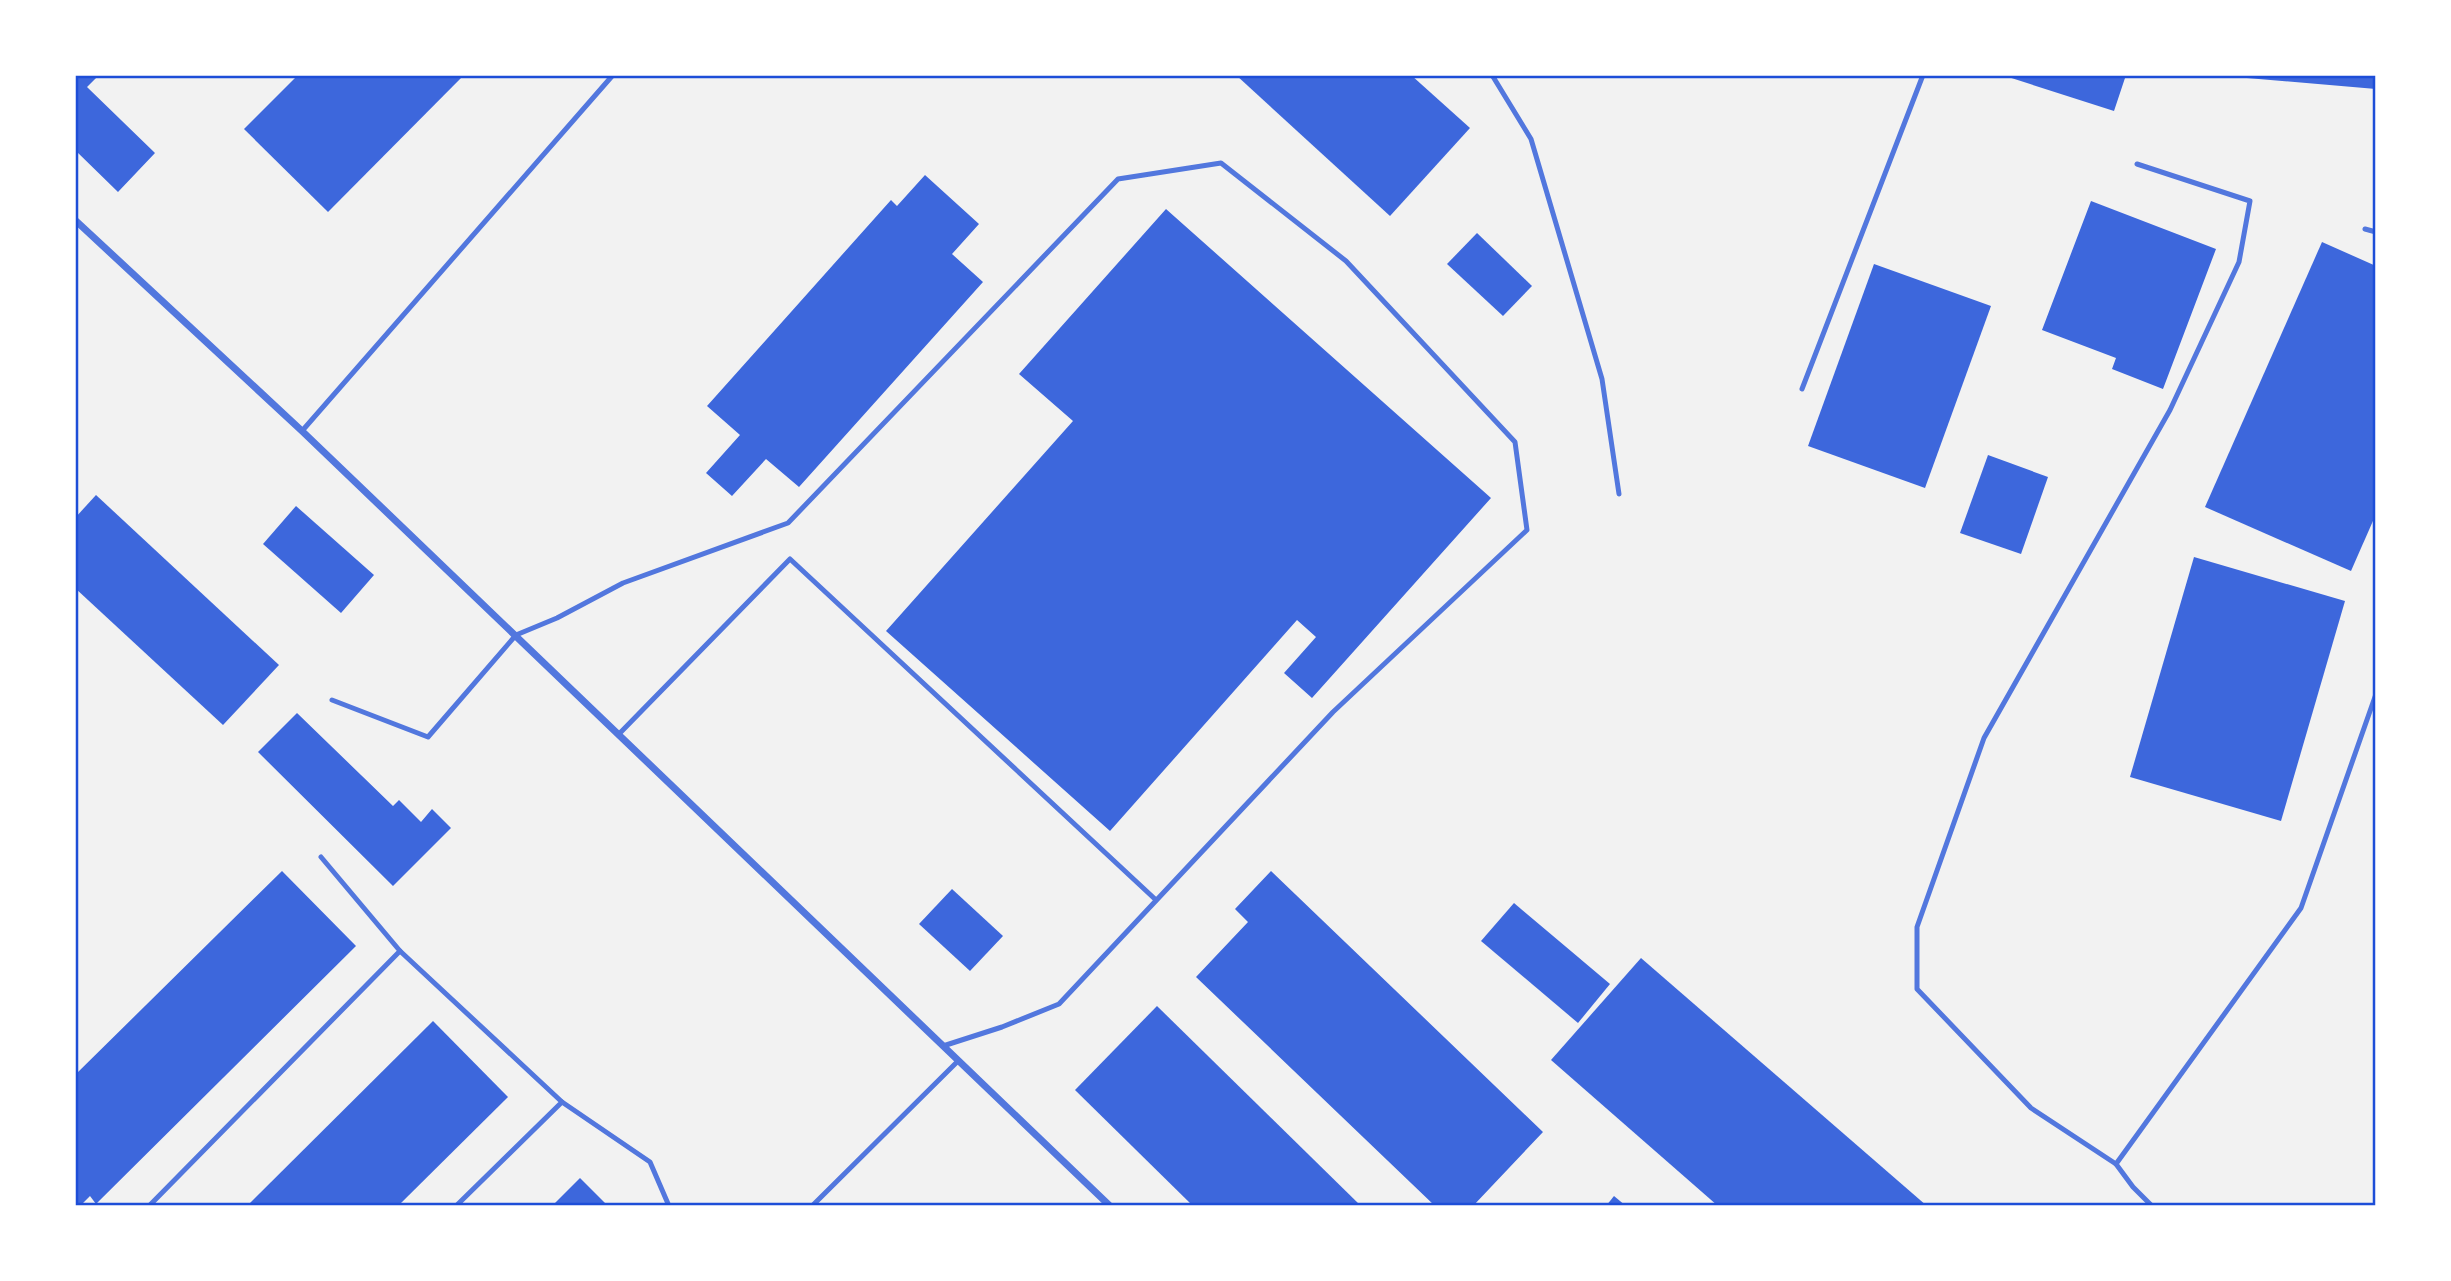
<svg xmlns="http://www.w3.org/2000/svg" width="2451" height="1281" font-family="Ubuntu,sans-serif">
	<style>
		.building { fill: #3d67dc }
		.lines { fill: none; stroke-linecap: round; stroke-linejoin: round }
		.service { stroke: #5277de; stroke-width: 5 }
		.minor { stroke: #5277de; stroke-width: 7 }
		.neatline { fill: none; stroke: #1d4ed8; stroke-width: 2.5 }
	</style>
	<rect width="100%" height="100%" fill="#f2f2f2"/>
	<!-- building -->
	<g class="building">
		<polygon points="75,75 99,75 87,87 155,153 118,192 75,150"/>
		<polygon points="298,75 464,75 328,212 244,129"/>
		<polygon points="1236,75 1411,75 1470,128 1390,216"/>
		<polygon points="2002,75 2126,75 2114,111"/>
		<polygon points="2236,75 2376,75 2376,89 2235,77"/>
		<polygon points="925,175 979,224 952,254 983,282 799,487 766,459 732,496 706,473 740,435 707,406 891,200 897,206"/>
		<polygon points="2091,201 2216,249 2163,389 2112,369 2116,358 2042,330"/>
		<polygon points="1166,209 1491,498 1312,698 1284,673 1316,637 1297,620 1110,831 886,631 1073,421 1019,374"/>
		<polygon points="1477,233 1532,286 1503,316 1447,264"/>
		<polygon points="2322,242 2376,266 2376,514 2351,571 2205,507"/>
		<polygon points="1874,264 1991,306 1925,488 1808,446"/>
		<polygon points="1988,455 2048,477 2021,554 1960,533"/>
		<polygon points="96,495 279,665 223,725 75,588 75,518"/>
		<polygon points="296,506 374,575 341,613 263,544"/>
		<polygon points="2194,557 2345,601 2281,821 2130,777"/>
		<polygon points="297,713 393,806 399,800 421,822 432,809 451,828 393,886 258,752"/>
		<polygon points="282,871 356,946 96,1204 90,1196 80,1206 75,1206 75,1075"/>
		<polygon points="1271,871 1543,1132 1473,1206 1435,1206 1196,977 1248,922 1235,909"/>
		<polygon points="952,889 1003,936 970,971 919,924"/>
		<polygon points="1514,903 1610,984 1578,1023 1481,941"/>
		<polygon points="1641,958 1927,1206 1718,1206 1551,1060"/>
		<polygon points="1157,1006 1361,1206 1193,1206 1075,1090"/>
		<polygon points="433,1021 508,1097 398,1206 247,1206"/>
		<polygon points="580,1178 608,1206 552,1206"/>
		<polygon points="1614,1196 1626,1206 1606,1206"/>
	</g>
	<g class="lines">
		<!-- service -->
		<g class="service">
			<polyline points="1492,75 1531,139 1602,379 1619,494"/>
			<polyline points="2365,229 2376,232"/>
			<polyline points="1802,389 1923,75"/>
			<polyline points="302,431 613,75"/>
			<polyline points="332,700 428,737 516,635 557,618 623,583 788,523 1118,179 1221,163 1346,261 1515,442 1527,530 1333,712 1059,1004 1002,1027 943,1046"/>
			<polyline points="619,734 790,559 1156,900"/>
			<polyline points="400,951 562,1102 456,1206"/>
			<polyline points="562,1102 650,1162 669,1206"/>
			<polyline points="2116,1164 2031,1108 1917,989 1917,927 1984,738 2170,410 2239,262 2250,201 2137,164"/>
			<polyline points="149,1206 400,951 321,857"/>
			<polyline points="812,1206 958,1061"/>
			<polyline points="2152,1206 2133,1187 2116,1164 2301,908 2376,694"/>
		</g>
		<!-- minor -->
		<polyline class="minor" points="75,220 302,431 1110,1206"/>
	</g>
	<!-- border -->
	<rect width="2451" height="1281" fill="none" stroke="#ffffff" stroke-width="154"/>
	<rect x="77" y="77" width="2297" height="1127" class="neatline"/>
</svg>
